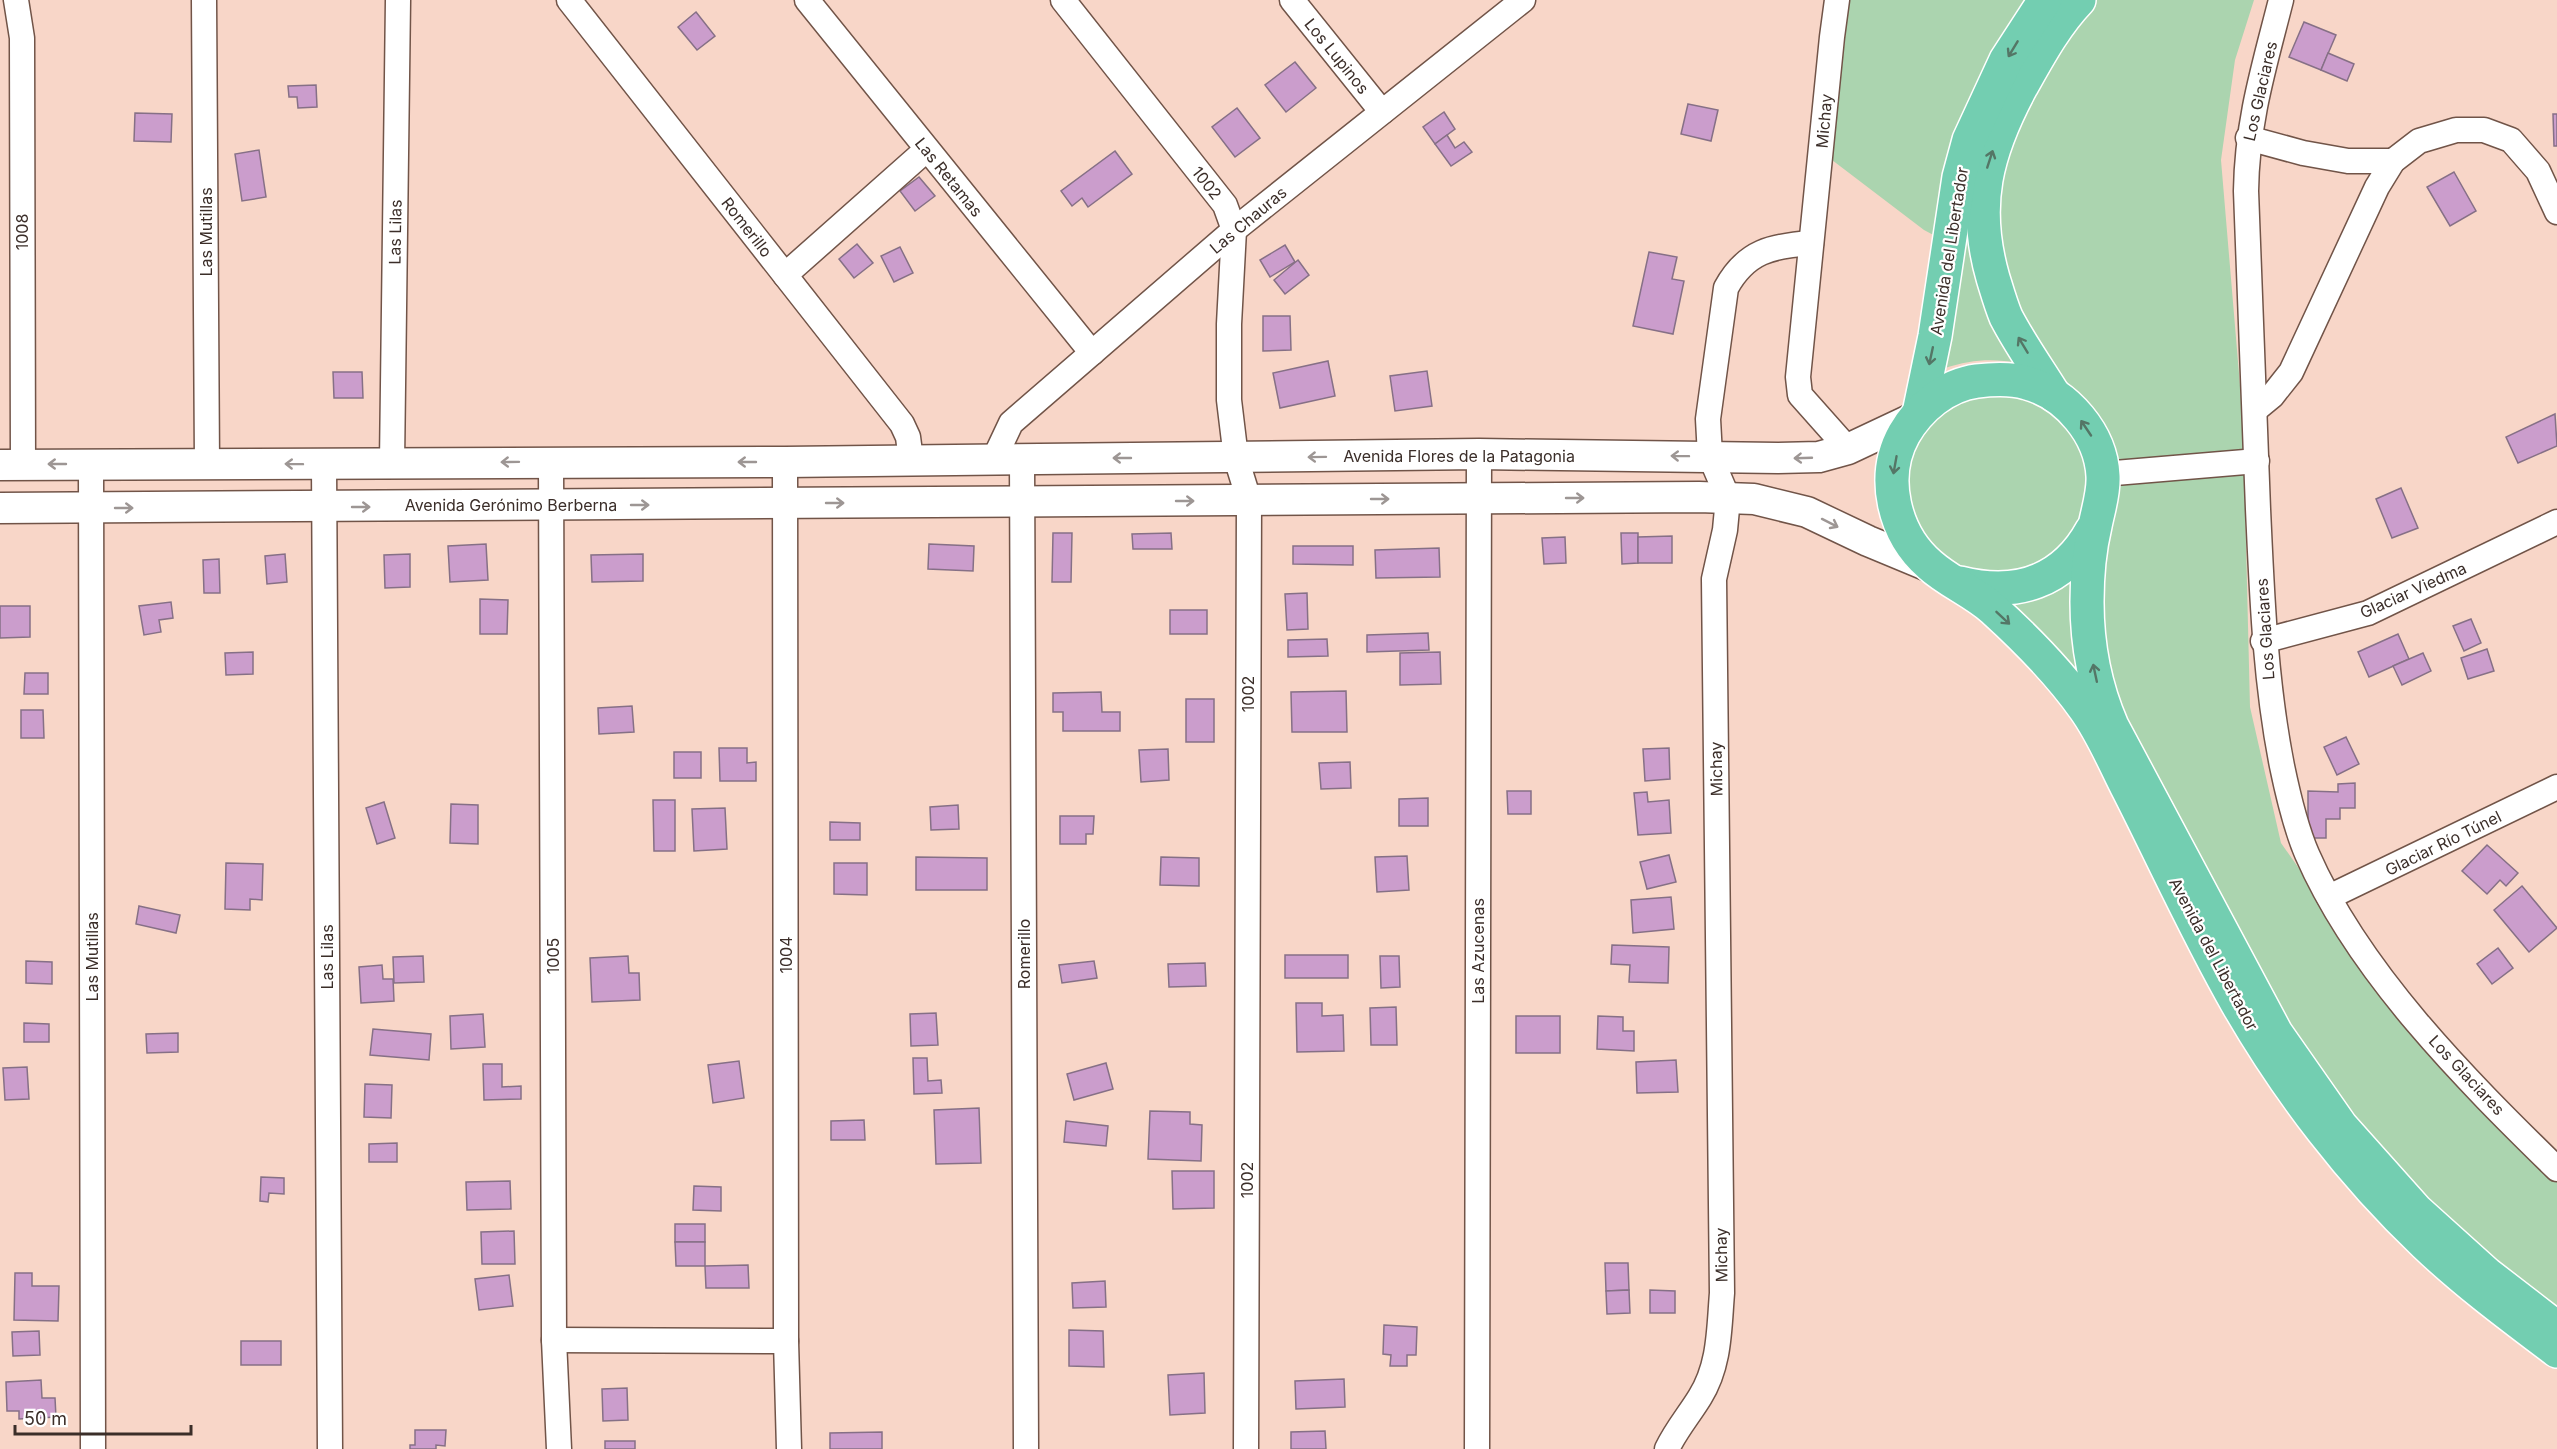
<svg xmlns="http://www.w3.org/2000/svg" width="2557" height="1449" font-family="Inter,sans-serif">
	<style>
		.green { fill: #abd4af }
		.building { fill: #cb9dcc; stroke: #867086; stroke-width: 1.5 }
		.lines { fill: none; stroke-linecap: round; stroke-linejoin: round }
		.minor-casing { stroke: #715448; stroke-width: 27 }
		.tertiary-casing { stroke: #715448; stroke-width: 33 }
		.primary-casing { stroke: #fff; stroke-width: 36 }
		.minor { stroke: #fff; stroke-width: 24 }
		.tertiary { stroke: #fff; stroke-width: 30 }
		.primary { stroke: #73ceb1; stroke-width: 33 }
		.oneway { stroke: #547666 }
		.oneway2 { stroke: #9d9694 }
		.labels { text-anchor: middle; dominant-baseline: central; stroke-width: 4.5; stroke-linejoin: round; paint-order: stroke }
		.street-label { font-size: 16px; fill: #3b2e29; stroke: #fff }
	</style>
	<rect width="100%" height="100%" fill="#f8d6c8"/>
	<!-- green -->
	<g class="green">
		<path d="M1849,0H2254L2235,60L2221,160L2243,421L2250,707L2281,843L2319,897L2557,1177V1311L2525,1287L2440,1211L2406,1177L2347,1109L2287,1024L2108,688L2098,600L2113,489L2018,363C1992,358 1970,360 1945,368L1956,247L1924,230L1832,160Z"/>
		<circle cx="1997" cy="484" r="91"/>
		<polygon points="2078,566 2088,697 1996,598"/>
	</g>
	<!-- building -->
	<g class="building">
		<polygon points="696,12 715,36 697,50 678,27"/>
		<polygon points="2304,22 2336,35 2321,70 2289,57"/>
		<polygon points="2328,53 2354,64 2347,81 2321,70"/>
		<polygon points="1295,62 1316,88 1286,112 1265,85"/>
		<polygon points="316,85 317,107 298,108 297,97 289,97 288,86"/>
		<polygon points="1688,104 1718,110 1711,141 1681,134"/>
		<polygon points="1237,108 1260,138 1235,157 1212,127"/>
		<polygon points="1444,112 1455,129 1435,144 1423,127"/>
		<polygon points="135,113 172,114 171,142 134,141"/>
		<polygon points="2553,114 2557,114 2557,146 2554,146"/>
		<polygon points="1447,135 1455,148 1464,142 1472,152 1451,166 1435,144"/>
		<polygon points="259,150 266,197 242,201 235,154"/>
		<polygon points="1115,151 1132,174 1088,207 1082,198 1072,206 1061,191"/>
		<polygon points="2454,172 2476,211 2450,226 2427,187"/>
		<polygon points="919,177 935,196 915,211 900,191"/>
		<polygon points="857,244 873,263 854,278 839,259"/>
		<polygon points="1285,245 1295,262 1270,277 1260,260"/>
		<polygon points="900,247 913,273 894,282 881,256"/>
		<polygon points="1649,252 1677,257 1672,279 1684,281 1673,334 1633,326"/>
		<polygon points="1298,260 1309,275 1285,294 1274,280"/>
		<polygon points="1263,316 1290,316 1291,350 1263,351"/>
		<polygon points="1328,361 1335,396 1280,408 1273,373"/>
		<polygon points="1427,371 1432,406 1395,411 1390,376"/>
		<polygon points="333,372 362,372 363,398 334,398"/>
		<polygon points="2555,414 2557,446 2518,463 2506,437"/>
		<polygon points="2401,488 2418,528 2392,538 2376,499"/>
		<polygon points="1053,533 1072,533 1071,582 1052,582"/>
		<polygon points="1171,533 1172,549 1133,549 1132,534"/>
		<polygon points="1621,533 1638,533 1638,563 1622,564"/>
		<polygon points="1672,536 1672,563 1638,563 1638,537"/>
		<polygon points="1565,537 1566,563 1544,564 1542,538"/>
		<polygon points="486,544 488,580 450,582 448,546"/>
		<polygon points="929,544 974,546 973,571 928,569"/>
		<polygon points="1293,546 1353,546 1353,565 1293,564"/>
		<polygon points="1439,548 1440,577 1376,578 1375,550"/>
		<polygon points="285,554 287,582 267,584 265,556"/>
		<polygon points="410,554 410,587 385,588 384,555"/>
		<polygon points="643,554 643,581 592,582 591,555"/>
		<polygon points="219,559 220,593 204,593 203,560"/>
		<polygon points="1307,593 1308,629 1287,630 1285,594"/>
		<polygon points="480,599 508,600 507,634 480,634"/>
		<polygon points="171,602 173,618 159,620 161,632 144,635 139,606"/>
		<polygon points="0,606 30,606 30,637 0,638"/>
		<rect x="1170" y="610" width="37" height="24"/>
		<polygon points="2471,619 2481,643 2464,651 2453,626"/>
		<polygon points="1428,633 1429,650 1367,652 1367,635"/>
		<polygon points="2398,634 2409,659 2369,677 2358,652"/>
		<polygon points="1327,639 1328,656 1288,657 1288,640"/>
		<polygon points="2487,649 2494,671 2468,679 2461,658"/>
		<polygon points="253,652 253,674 226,675 225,653"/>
		<polygon points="1440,652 1441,684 1400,685 1400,653"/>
		<polygon points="2423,653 2431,671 2402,685 2393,666"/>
		<polygon points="25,673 48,673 48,694 24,694"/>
		<polygon points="1346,691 1347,732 1292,732 1291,692"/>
		<polygon points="1101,692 1102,712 1120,712 1120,731 1063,731 1063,712 1053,712 1053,693"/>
		<rect x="1186" y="699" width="28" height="43"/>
		<polygon points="632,706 634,732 599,734 598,708"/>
		<polygon points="21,710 43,710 44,738 21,738"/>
		<polygon points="2346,737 2359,764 2337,775 2324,747"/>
		<polygon points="719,748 747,748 747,763 756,762 756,781 720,781"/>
		<polygon points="1669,748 1670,779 1645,781 1643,749"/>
		<polygon points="1168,749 1169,780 1141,782 1139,750"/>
		<rect x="674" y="752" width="27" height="26"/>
		<polygon points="1350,762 1351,788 1321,789 1319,763"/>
		<polygon points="2355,783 2355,808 2340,808 2340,819 2326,819 2326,838 2308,838 2308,791 2338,792 2338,784"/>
		<polygon points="1507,791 1531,791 1531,814 1508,814"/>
		<polygon points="1647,792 1648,802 1669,800 1671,833 1638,835 1634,793"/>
		<polygon points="1428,798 1428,826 1399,826 1399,799"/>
		<polygon points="653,800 675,800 675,851 654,851"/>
		<polygon points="384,802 395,838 377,844 366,808"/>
		<polygon points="451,804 478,805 478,844 450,843"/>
		<polygon points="958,805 959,829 931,830 930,807"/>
		<polygon points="725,808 727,849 694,851 692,809"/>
		<polygon points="1060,816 1094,816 1093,834 1086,834 1086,844 1060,844"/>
		<polygon points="830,822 860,823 860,840 830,840"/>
		<polygon points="2487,845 2518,873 2506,886 2500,880 2487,894 2462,871"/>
		<polygon points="1669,855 1676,882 1647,889 1640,862"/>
		<polygon points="1407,856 1409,890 1377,892 1375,857"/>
		<polygon points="916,857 987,858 987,890 916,890"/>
		<polygon points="1161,857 1199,858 1199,886 1160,885"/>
		<polygon points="226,863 263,864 262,900 250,899 250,910 225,909"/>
		<polygon points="834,863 867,863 867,895 834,894"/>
		<polygon points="2522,886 2557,928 2529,952 2494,910"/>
		<polygon points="1671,897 1674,929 1633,933 1631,900"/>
		<polygon points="139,906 180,915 176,933 136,924"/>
		<polygon points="1612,945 1669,947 1668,983 1629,982 1630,965 1611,964"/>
		<polygon points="2498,948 2513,968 2492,984 2477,964"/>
		<rect x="1285" y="955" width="63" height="23"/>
		<polygon points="423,956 424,982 394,983 393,957"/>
		<polygon points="628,956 629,973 639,973 640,1000 592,1002 590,958"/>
		<polygon points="1380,956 1399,956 1400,987 1381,988"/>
		<polygon points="26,961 52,962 52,984 26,983"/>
		<polygon points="1094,961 1097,978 1062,983 1059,965"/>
		<polygon points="1205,963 1206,986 1169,987 1168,964"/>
		<polygon points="382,965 383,979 393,979 394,1001 361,1003 359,967"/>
		<polygon points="1296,1003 1322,1003 1322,1016 1343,1015 1344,1051 1297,1052"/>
		<polygon points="1396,1007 1397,1045 1371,1045 1370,1008"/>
		<polygon points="936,1013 938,1045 911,1046 910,1014"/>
		<polygon points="483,1014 485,1047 451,1049 450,1016"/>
		<rect x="1516" y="1016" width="44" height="37"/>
		<polygon points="1598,1016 1623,1017 1623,1031 1634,1031 1634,1051 1597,1049"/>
		<polygon points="24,1023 49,1024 49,1042 24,1042"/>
		<polygon points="373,1029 431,1034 429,1060 370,1055"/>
		<polygon points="178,1033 178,1052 147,1053 146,1034"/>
		<polygon points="913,1058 927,1058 928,1081 941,1080 942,1093 914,1094"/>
		<polygon points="1676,1060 1678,1092 1637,1093 1636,1062"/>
		<polygon points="739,1061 744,1098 713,1103 708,1065"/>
		<polygon points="1106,1063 1113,1089 1074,1100 1067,1074"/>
		<polygon points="483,1064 502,1064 502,1087 521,1086 521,1099 484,1100"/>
		<polygon points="27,1067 29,1099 5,1100 3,1068"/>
		<polygon points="365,1084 392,1085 391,1118 364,1117"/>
		<polygon points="979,1108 981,1163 936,1164 934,1110"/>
		<polygon points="1150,1111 1190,1112 1190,1124 1202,1125 1201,1161 1148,1159"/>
		<polygon points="864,1120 865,1140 831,1140 831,1121"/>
		<polygon points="1066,1121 1108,1126 1106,1146 1064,1142"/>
		<polygon points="397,1143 397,1162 369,1162 369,1144"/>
		<polygon points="1172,1171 1214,1171 1214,1208 1173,1209"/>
		<polygon points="261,1177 284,1178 284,1194 269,1193 268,1202 260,1201"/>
		<polygon points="510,1181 511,1209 467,1210 466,1182"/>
		<polygon points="694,1186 721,1187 721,1211 693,1210"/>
		<rect x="675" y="1224" width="30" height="18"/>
		<polygon points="514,1231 515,1264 482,1264 481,1232"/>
		<polygon points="675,1242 705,1242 705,1266 676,1266"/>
		<polygon points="1605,1263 1628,1263 1629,1290 1606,1291"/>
		<polygon points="748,1265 749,1288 706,1288 705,1266"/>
		<polygon points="15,1273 32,1273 32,1286 59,1286 58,1321 14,1320"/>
		<polygon points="509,1275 513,1306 479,1310 475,1279"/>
		<polygon points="1105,1281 1106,1307 1073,1308 1072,1283"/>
		<polygon points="1629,1290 1630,1313 1607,1314 1606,1291"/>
		<polygon points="1650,1290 1675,1291 1675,1313 1650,1313"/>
		<polygon points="1384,1325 1417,1327 1416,1355 1407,1355 1407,1366 1390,1366 1391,1355 1383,1354"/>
		<polygon points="1069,1330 1103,1331 1104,1367 1069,1366"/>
		<polygon points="39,1331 40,1355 13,1356 12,1332"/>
		<rect x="241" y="1341" width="40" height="24"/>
		<polygon points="1204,1373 1205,1413 1170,1415 1168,1375"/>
		<polygon points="1344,1379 1345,1407 1296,1409 1295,1381"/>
		<polygon points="41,1380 42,1398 55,1398 56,1417 19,1419 19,1411 7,1411 6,1382"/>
		<polygon points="627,1388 628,1420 603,1421 602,1389"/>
		<polygon points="415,1430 446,1430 445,1446 436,1445 436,1449 410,1449 410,1445 415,1445"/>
		<polygon points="1325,1431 1326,1449 1291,1449 1291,1432"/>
		<polygon points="882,1432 882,1449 830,1449 830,1433"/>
		<rect x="605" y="1441" width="30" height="8"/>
	</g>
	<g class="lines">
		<defs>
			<g id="minor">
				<polyline points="16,0 22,38 23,465"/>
				<polyline points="204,0 207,463"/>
				<polyline points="569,0 902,424 908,437 911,460"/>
				<polyline points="807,0 1092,353"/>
				<polyline points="1063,0 1225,205 1234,230 1229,324 1229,400 1236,458 1249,500 1246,1449"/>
				<polyline points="1292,0 1382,112"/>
				<polyline points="1837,0 1832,37 1798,377 1800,395 1848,449"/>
				<path d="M2281,0C2264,67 2247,121 2246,191C2250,297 2254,403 2258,509C2262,595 2265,680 2282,766C2288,795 2295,826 2307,854C2359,973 2465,1079 2557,1169"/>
				<polyline points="2248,138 2303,153 2348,161 2393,161"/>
				<polyline points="785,275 926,150"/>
				<polyline points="2255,410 2272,396 2291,372 2377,187 2393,161 2419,141 2456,130 2484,130 2511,140 2538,171 2557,212"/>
				<polyline points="994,459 1011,423 1234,230 1523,0"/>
				<polyline points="1022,459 1026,1449"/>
				<polyline points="551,462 554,1340 559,1449"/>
				<polyline points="785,462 786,1341 789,1449"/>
				<polyline points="392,463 398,0"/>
				<polyline points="91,464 93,1449"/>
				<polyline points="324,465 330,1449"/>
				<polyline points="2103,474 2257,461"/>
				<polyline points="2263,641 2368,613 2557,522"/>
				<polyline points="2329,897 2557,787"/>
				<polyline points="554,1340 786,1341"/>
				<polyline points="1477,1449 1479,454"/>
				<path d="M1667,1449C1676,1430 1689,1415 1700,1397C1720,1365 1719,1329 1722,1293L1714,579L1725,530L1728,498L1710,456L1708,419L1726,288C1746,251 1772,246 1811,243"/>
			</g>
			<g id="tertiary">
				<polyline points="0,465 785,462 1479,454 1778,458 1819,457 1848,449 1916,417"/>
				<polyline points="0,508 1699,497 1754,499 1807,512 1868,541 1933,568"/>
			</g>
			<g id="primary">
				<path d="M2054,395C2038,369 2020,344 2006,317C2001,305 1997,291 1993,278C1972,205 1986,152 2021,87C2038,57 2055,25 2079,0"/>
				<polyline points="1919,413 1935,336 1959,177 1969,140 2006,60 2045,0"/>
				<path d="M1960,583C2016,597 2063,583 2092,530"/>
				<path d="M2557,1328L2487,1274L2416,1210L2341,1126L2276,1033L2112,726C2095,687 2087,645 2087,602C2087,576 2089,551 2095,526C2098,510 2104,493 2103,476C2101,434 2067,394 2027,383C2011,378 1994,379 1977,381C1946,385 1919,408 1904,434C1880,477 1894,534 1930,565C1949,582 1974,592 1993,609C2026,639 2059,672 2085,709C2103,734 2115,764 2129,791C2165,862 2198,935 2237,1003C2287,1090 2352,1175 2425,1244C2466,1283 2512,1317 2557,1351"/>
			</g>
		</defs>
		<!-- minor casing -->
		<use href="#minor" class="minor-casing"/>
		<!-- tertiary casing -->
		<use href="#tertiary" class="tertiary-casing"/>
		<!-- primary casing -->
		<use href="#primary" class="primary-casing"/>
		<!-- minor -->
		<use href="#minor" class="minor"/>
		<!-- tertiary -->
		<use href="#tertiary" class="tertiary"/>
		<!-- primary -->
		<use href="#primary" class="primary"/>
	</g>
	<!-- one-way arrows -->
	<defs><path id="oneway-shaft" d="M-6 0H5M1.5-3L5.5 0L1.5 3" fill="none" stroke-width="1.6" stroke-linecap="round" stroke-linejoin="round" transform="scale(1.5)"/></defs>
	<g class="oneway">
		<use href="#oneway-shaft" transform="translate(2013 49) rotate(121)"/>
		<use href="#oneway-shaft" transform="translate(1990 159) rotate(-72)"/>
		<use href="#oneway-shaft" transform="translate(2023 345) rotate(-121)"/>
		<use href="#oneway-shaft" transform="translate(1931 356) rotate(102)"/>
		<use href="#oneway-shaft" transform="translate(2086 428) rotate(-124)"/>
		<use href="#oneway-shaft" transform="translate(1895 465) rotate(100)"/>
		<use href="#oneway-shaft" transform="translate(2003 618) rotate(43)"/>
		<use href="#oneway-shaft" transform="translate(2095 673) rotate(-102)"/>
	</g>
	<g class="oneway2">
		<use href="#oneway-shaft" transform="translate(1680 456) rotate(-179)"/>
		<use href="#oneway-shaft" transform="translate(1317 457) rotate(179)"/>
		<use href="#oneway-shaft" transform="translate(1122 458) rotate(180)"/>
		<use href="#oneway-shaft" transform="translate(1803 458) rotate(178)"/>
		<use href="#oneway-shaft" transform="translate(510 462) rotate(179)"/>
		<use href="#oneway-shaft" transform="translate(747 462) rotate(180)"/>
		<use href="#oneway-shaft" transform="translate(57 464) rotate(180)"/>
		<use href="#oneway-shaft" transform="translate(294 464) rotate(-179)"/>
		<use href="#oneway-shaft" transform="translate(1575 498)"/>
		<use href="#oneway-shaft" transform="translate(1380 499)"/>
		<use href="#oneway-shaft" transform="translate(1185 501)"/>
		<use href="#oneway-shaft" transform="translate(835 503)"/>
		<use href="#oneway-shaft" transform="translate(640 505)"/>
		<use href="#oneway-shaft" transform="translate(361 507)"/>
		<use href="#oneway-shaft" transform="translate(124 508)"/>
		<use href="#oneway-shaft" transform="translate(1830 523) rotate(27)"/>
	</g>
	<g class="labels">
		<!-- street labels -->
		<g class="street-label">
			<text transform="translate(1337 56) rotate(51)">Los Lupinos</text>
			<text transform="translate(2260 91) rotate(-77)">Los Glaciares</text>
			<text transform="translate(1824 121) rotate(-85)">Michay</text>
			<text transform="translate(949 177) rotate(51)">Las Retamas</text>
			<text transform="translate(1207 183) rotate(52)">1002</text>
			<text transform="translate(1248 220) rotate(-40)">Las Chauras</text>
			<text transform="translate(747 227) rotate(52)">Romerillo</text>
			<text transform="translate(22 232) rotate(-90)">1008</text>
			<text transform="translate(206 232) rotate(-90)">Las Mutillas</text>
			<text transform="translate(395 232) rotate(-89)">Las Lilas</text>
			<text transform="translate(1949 251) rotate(-81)">Avenida del Libertador</text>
			<text x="1459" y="456">Avenida Flores de la Patagonia</text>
			<text x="511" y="505">Avenida Gerónimo Berberna</text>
			<text transform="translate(2413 590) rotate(-24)">Glaciar Viedma</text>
			<text transform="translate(2265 629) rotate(-94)">Los Glaciares</text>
			<text transform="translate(1248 694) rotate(-90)">1002</text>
			<text transform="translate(1716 769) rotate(-91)">Michay</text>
			<text transform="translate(2443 843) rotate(-26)">Glaciar Río Túnel</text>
			<text transform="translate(1478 951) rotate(-90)">Las Azucenas</text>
			<text transform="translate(1024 954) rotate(-90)">Romerillo</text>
			<text transform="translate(2214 954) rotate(62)">Avenida del Libertador</text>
			<text transform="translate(786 955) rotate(-90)">1004</text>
			<text transform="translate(553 956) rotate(-90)">1005</text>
			<text transform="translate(92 957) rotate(-90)">Las Mutillas</text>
			<text transform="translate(327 957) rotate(-90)">Las Lilas</text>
			<text transform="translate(2467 1075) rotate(47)">Los Glaciares</text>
			<text transform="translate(1247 1180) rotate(-90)">1002</text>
			<text transform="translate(1721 1255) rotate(-91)">Michay</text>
		</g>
	</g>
	<!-- scale -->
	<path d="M15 1425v9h176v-9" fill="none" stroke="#3b2e29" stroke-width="3"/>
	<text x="24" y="1425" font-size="18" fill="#3b2e29" stroke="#ffffff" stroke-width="4.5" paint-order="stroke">50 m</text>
</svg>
